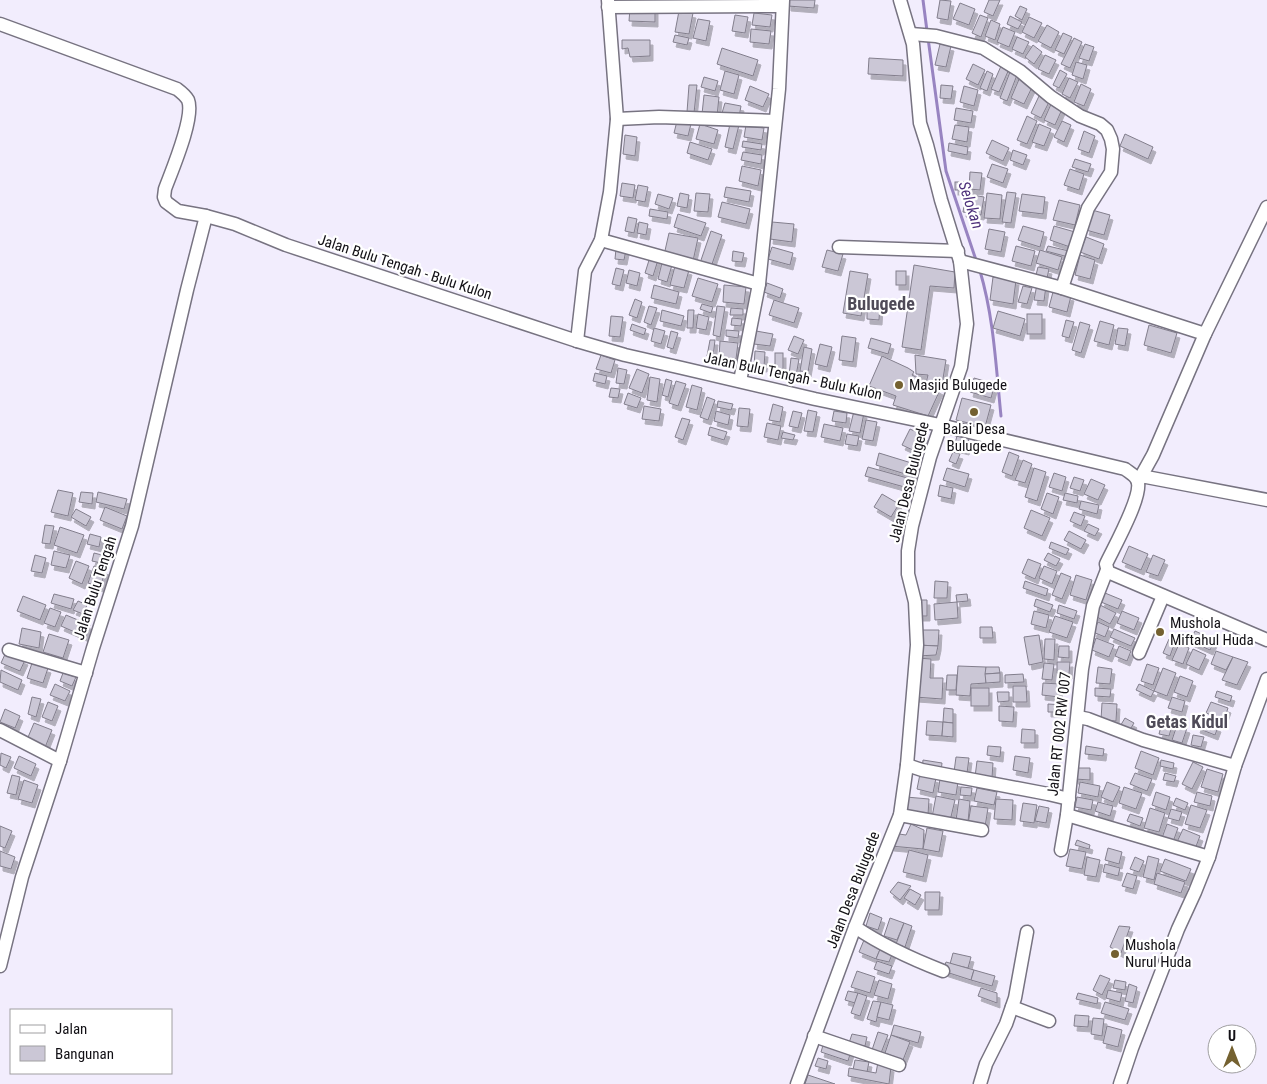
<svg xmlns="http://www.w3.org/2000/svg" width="1267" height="1084" font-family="'Roboto Condensed',sans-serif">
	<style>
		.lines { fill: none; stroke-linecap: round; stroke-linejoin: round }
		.stream { stroke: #9884c1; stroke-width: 3 }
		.building { fill: #cbc7d6; stroke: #827e8c; filter: url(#shadow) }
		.street-casing { stroke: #777381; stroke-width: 15 }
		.street { stroke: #fff; stroke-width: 12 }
		.poi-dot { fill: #746130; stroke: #fff; stroke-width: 2 }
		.labels { text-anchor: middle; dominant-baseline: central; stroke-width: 4.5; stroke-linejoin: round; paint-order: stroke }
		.street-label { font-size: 15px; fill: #121015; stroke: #fff }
		.poi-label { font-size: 15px; fill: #121015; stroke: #fff; text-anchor: start }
		.water-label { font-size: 16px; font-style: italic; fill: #4d307a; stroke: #fff }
		.quarter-label { font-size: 18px; font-weight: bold; fill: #4f4b58; stroke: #fff }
	</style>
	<defs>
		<filter id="shadow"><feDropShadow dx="3" dy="5" stdDeviation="0" flood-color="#0004"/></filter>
	</defs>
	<rect width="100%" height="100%" fill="#f2edfd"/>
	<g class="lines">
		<!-- stream -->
		<g class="stream">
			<polyline points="923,0 927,31"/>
			<polyline points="928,38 946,171 977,263"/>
			<path d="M980,271C994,318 996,368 1001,416"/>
		</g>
	</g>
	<!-- building -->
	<g class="building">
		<polygon points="788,0 815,0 814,8 788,6"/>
		<polygon points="940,0 951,1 948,20 937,18"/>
		<polygon points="989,0 1000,0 993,16 984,12"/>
		<polygon points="960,3 975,9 969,25 953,19"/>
		<polygon points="1020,6 1027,9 1022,20 1015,16"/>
		<polygon points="630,8 655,9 655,22 629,21"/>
		<polygon points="679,11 693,13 689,34 675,32"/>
		<polygon points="754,13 772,15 770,27 752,25"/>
		<polygon points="735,15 748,17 745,33 732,31"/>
		<polygon points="980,15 988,18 981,37 972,33"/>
		<polygon points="1010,16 1022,22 1018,29 1007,24"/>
		<polygon points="1029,17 1042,23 1034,38 1022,32"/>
		<polygon points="698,19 710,21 706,41 693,38"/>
		<polygon points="991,20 1000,24 995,40 985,36"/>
		<polygon points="1047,25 1059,32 1051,48 1038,41"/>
		<polygon points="1003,27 1015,32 1009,47 997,42"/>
		<polygon points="751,29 771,31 769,44 750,42"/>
		<polygon points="1063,33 1072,37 1064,54 1055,50"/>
		<polygon points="675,35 689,38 687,45 673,42"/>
		<polygon points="1017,37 1029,42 1023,54 1012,49"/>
		<polygon points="1074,38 1082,42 1070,68 1061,64"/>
		<polygon points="622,40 650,40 650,56 630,57 628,48 622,49"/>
		<polygon points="940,44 951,46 946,67 935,65"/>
		<polygon points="1085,44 1094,47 1089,61 1079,58"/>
		<polygon points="1033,45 1042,52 1034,64 1025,57"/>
		<polygon points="722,48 758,60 753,76 717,64"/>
		<polygon points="1045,55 1056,60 1049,74 1038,69"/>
		<polygon points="869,58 903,60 903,76 868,74"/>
		<polygon points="1076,62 1087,65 1083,79 1072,75"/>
		<polygon points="973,64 985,70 978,85 966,79"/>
		<polygon points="1001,66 1009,69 999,92 991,89"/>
		<polygon points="1060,70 1067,74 1059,88 1053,85"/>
		<polygon points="725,71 739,75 734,94 720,90"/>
		<polygon points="987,71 993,74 987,91 980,88"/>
		<polygon points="1010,72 1017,75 1007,101 1000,98"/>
		<polygon points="704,77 718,81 715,91 701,87"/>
		<polygon points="1020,77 1034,83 1024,104 1011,98"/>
		<polygon points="1069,78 1078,82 1070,98 1062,94"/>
		<polygon points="1081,84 1091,89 1084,106 1074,102"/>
		<polygon points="689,85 697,85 694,113 687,112"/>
		<polygon points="941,85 953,86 951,99 940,98"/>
		<polygon points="750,86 769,94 763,107 745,100"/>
		<polygon points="964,86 978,90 974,106 960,102"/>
		<polygon points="704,95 719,97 717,116 702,114"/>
		<polygon points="1039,96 1049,102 1041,118 1031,113"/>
		<polygon points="1052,102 1063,107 1055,125 1044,120"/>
		<polygon points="725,103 741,106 739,117 722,113"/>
		<polygon points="956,108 973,111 971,123 954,120"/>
		<polygon points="1027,116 1037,121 1027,144 1017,140"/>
		<polygon points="677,121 691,124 688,136 674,133"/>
		<polygon points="1062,121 1071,125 1064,142 1054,137"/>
		<polygon points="700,124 718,130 714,144 696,139"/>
		<polygon points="730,124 739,125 733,149 725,147"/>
		<polygon points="1039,124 1051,129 1044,146 1032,142"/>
		<polygon points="746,125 764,128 762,140 744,137"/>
		<polygon points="955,125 969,127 967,142 952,139"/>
		<polygon points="1084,131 1095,136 1089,153 1078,149"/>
		<polygon points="1125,134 1153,147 1148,159 1120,146"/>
		<polygon points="625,135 637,137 635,156 623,154"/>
		<polygon points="992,140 1009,148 1003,161 986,153"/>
		<polygon points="743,141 762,144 761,150 742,147"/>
		<polygon points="690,142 712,149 708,160 687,153"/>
		<polygon points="949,143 968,147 967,155 948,151"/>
		<polygon points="1013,150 1027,155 1023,165 1010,160"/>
		<polygon points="743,152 762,155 761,164 741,160"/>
		<polygon points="1075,159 1091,164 1088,172 1072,167"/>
		<polygon points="992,164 1008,169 1003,183 987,177"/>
		<polygon points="742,166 761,170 758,186 739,181"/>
		<polygon points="1070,169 1084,174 1079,190 1064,185"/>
		<polygon points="970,172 982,173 980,190 969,189"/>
		<rect x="955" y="182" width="11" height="8"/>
		<polygon points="622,183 635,185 633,198 620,196"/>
		<polygon points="638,185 648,187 645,202 635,200"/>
		<polygon points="726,187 751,191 749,202 724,197"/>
		<polygon points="1007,192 1016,193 1011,223 1002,222"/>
		<polygon points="680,193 689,195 687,208 677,206"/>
		<polygon points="696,193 710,194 708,212 694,211"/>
		<polygon points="987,193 1002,195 1000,219 984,218"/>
		<polygon points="658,194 673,198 669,209 655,204"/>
		<polygon points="966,194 984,197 981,215 963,212"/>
		<polygon points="1022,194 1045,197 1043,214 1019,211"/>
		<polygon points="1059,200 1080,205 1075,225 1053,220"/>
		<polygon points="722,202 750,209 746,224 718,217"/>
		<polygon points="650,209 668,212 667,219 649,216"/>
		<polygon points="1092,210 1110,215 1104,235 1086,230"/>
		<polygon points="678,214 706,223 701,236 674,227"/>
		<polygon points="628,217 637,219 634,233 625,231"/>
		<polygon points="639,222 648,224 646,235 637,233"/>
		<polygon points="772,222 794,224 792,242 770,239"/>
		<polygon points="1023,226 1044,232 1040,247 1018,240"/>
		<polygon points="1054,226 1075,232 1070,247 1050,240"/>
		<polygon points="989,229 1005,232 1001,252 985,249"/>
		<polygon points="711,231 722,235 711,267 700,263"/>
		<polygon points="669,233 698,238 693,261 664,255"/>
		<polygon points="1086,237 1104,244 1099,259 1080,252"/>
		<polygon points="1016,246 1035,251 1031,266 1012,261"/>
		<polygon points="1048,246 1073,252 1072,258 1046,251"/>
		<polygon points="772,247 793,253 790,265 768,259"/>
		<polygon points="616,249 626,250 624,260 615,259"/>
		<polygon points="827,250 843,254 838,271 822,267"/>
		<polygon points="1040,250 1062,257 1058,270 1036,263"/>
		<polygon points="733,251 744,253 742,262 732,261"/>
		<polygon points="1080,255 1095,260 1090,279 1075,275"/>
		<polygon points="650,257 658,260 653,276 645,273"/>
		<polygon points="662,263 672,265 667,282 658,279"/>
		<polygon points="914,265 955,272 954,288 930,286 921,350 902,347"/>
		<polygon points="675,266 689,270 684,288 670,285"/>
		<polygon points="1038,267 1049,269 1047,278 1036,275"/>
		<polygon points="616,268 624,270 620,286 612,284"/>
		<polygon points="629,270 640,273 637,286 626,283"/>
		<polygon points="850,271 868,274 861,316 843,313"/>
		<rect x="896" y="271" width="10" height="14"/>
		<polygon points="993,277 1016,280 1013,304 990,300"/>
		<polygon points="698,278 718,284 712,302 692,296"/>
		<polygon points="767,283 783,289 780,298 764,292"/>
		<polygon points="1037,284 1046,286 1044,301 1034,300"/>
		<polygon points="654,285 679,292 676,304 651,298"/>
		<polygon points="724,285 746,287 744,304 723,302"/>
		<polygon points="1023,286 1032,288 1027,304 1018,302"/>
		<polygon points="1053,292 1071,296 1067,312 1049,307"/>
		<polygon points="635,299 642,302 637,318 629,315"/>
		<polygon points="774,300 799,308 794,323 769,315"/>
		<polygon points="702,304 713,307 711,313 700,309"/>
		<polygon points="867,304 880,304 879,320 867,319"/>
		<polygon points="649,306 657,308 651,325 644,322"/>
		<polygon points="717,306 725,307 720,337 713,335"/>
		<polygon points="731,308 743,309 743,315 730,315"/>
		<polygon points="662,310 684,316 681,326 660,321"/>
		<polygon points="688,310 694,310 693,328 687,328"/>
		<polygon points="998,311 1025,319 1020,336 993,328"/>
		<polygon points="698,314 709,317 706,330 696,328"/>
		<rect x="1027" y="314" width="15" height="20"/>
		<polygon points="611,316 623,317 620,337 609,336"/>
		<polygon points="732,318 742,319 741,326 731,325"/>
		<polygon points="1066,320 1074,322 1069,338 1062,336"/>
		<polygon points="1100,321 1114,325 1109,345 1094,341"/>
		<polygon points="1080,322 1090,325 1081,353 1072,350"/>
		<polygon points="632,324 646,329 644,335 630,330"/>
		<polygon points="1149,325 1177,333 1171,353 1144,345"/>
		<polygon points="654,328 665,331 661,344 651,341"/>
		<polygon points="1118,328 1128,329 1125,346 1115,344"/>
		<polygon points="726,330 739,331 738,338 726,336"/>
		<polygon points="671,331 678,333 673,349 667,347"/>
		<polygon points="756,331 773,334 770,346 754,344"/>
		<polygon points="794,336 804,340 798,354 788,350"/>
		<polygon points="842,336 856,338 853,362 839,360"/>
		<polygon points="871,338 891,344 888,354 868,348"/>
		<polygon points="710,340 715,340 713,357 707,356"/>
		<polygon points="720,341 738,343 736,359 719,357"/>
		<polygon points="820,344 832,347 827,367 815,364"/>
		<polygon points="804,347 812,349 808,372 800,371"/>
		<polygon points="755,351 765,352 764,367 754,366"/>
		<rect x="775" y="353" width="8" height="18"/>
		<polygon points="601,355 615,360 611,373 596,369"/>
		<polygon points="915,355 946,360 942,385 926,383 928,375 916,374"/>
		<polygon points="882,356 908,368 914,372 912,375 940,390 928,416 893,405 896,396 869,386"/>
		<polygon points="791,358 799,359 796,376 789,375"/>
		<polygon points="618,368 627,370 624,384 616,383"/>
		<polygon points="637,369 649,374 642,393 629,388"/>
		<polygon points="595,373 607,376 605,384 593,381"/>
		<polygon points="650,377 660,379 657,402 647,400"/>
		<polygon points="974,378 995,384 991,398 970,392"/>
		<polygon points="666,379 672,381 668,397 662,395"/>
		<polygon points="676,381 686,384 678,406 669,403"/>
		<polygon points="692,385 702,388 697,410 686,407"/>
		<polygon points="611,388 620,389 618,398 609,397"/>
		<polygon points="628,393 641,398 637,408 624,404"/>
		<polygon points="707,397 715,400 708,420 700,417"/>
		<polygon points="962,398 991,405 985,427 956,420"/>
		<polygon points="718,401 733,404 731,410 717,407"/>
		<polygon points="773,404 783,407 780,422 769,420"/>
		<polygon points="644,406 661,409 659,421 642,419"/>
		<polygon points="739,408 750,409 748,427 737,426"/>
		<polygon points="808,410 817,412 813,432 804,431"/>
		<polygon points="716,411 730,415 728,425 714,421"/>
		<polygon points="793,411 802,413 798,428 789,426"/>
		<polygon points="834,411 847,413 846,423 832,421"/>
		<polygon points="854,411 864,413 860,433 849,431"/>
		<polygon points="682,418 690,420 683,440 675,437"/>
		<polygon points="866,420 877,422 873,441 862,439"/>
		<polygon points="767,423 781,426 778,440 764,437"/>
		<polygon points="824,424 843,428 840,441 821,437"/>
		<polygon points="710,427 727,432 724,440 708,435"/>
		<polygon points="910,429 925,436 917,452 902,445"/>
		<polygon points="783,432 795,435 793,440 781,438"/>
		<polygon points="847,434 859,436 857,446 845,444"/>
		<polygon points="957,436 969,439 966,450 954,447"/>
		<polygon points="953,452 960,454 956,464 949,461"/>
		<polygon points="1009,452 1019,456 1012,476 1002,472"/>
		<polygon points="879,453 918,465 915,477 876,465"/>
		<polygon points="1023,460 1032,464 1025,483 1015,480"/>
		<polygon points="868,467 911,479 908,488 865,476"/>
		<polygon points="947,468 969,474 965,487 943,480"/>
		<polygon points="1034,468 1046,472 1037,501 1025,497"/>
		<polygon points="1054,473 1066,477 1062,491 1049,487"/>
		<polygon points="1074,477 1084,480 1080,491 1070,488"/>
		<polygon points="1091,479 1105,485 1098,500 1084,494"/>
		<polygon points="940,485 953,488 951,499 938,496"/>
		<polygon points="58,490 73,493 68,516 51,512"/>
		<polygon points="81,492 93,493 92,504 79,502"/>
		<polygon points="98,492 127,499 124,509 96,502"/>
		<polygon points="1047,493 1059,497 1053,514 1041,509"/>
		<polygon points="1065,493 1078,496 1077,503 1063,500"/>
		<polygon points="882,494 899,504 891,517 874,507"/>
		<polygon points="1081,501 1099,505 1097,514 1079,509"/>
		<polygon points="105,507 127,516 122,529 100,520"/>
		<polygon points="76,509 91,517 86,526 71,517"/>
		<polygon points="1031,510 1050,518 1042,536 1024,528"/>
		<polygon points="1074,512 1085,516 1081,526 1070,521"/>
		<polygon points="1088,524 1099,529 1095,536 1084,531"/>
		<polygon points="45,525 54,526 50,544 42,543"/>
		<polygon points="60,527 84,535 77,553 54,545"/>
		<polygon points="1069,531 1086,540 1081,549 1064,540"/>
		<polygon points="90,534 101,537 99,547 87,544"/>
		<polygon points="1051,542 1069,549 1066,555 1049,548"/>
		<polygon points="1129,546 1148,554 1141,570 1122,562"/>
		<polygon points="54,551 70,555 66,568 51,565"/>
		<polygon points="94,553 102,555 101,563 92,561"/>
		<polygon points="1048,553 1060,559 1056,566 1044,560"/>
		<polygon points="35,555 46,558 42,573 31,571"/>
		<polygon points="1153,555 1165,560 1158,576 1146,572"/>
		<polygon points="1028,559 1041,564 1035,579 1022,573"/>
		<polygon points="76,561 89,566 82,584 69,578"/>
		<polygon points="94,566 106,570 100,587 88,583"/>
		<polygon points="1044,566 1057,571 1052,584 1039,578"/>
		<polygon points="1061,573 1071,577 1062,599 1052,595"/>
		<polygon points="1076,575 1092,580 1086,600 1070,595"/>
		<polygon points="935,581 948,582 947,598 934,598"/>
		<polygon points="1025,581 1048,589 1046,596 1023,588"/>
		<polygon points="1105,593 1122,600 1118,609 1101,602"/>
		<polygon points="54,594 74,599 71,609 51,603"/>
		<polygon points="967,594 968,601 957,602 956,595"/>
		<polygon points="23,596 46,605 40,620 17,611"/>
		<polygon points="1036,599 1053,605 1050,612 1034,606"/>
		<polygon points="917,600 927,600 927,616 915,616"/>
		<polygon points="78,601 87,605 83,614 73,610"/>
		<polygon points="957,602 958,618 935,620 934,604"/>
		<polygon points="1059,605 1077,611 1074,619 1057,613"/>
		<polygon points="1100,605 1116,613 1110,624 1095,616"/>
		<polygon points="50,608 61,612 55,627 44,623"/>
		<polygon points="1034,611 1049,615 1046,628 1031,624"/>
		<polygon points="1122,611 1139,618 1134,630 1117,623"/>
		<polygon points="66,615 90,625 86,637 61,626"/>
		<polygon points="1055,616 1073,622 1067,638 1049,632"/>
		<polygon points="1098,622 1109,627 1105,637 1093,632"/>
		<polygon points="980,627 992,627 993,638 980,638"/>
		<polygon points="22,628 41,632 39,648 19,644"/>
		<polygon points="1114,629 1135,638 1131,646 1110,637"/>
		<polygon points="917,630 939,630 938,646 917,645"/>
		<polygon points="1195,631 1215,640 1210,650 1190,641"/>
		<polygon points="49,634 69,640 63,658 43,652"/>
		<polygon points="1039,635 1043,662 1029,665 1024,637"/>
		<polygon points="1096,638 1114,645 1109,657 1092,650"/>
		<polygon points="1045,639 1055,639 1054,660 1044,659"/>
		<polygon points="1169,639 1175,642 1170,656 1163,653"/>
		<polygon points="1179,644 1189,648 1183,664 1172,660"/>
		<polygon points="917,645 938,646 936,655 917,656"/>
		<polygon points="1059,646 1069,646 1069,658 1058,657"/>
		<polygon points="1119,646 1131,651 1127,661 1115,656"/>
		<polygon points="1193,649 1206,655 1199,670 1186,664"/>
		<polygon points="1216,651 1233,657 1226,670 1211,664"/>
		<polygon points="6,652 25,660 20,671 1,663"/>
		<polygon points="1233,657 1248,662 1237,685 1222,680"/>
		<polygon points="917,658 931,659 930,678 943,678 942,699 915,697"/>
		<polygon points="1057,662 1070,662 1069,674 1057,673"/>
		<polygon points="32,663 48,668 43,683 27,678"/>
		<polygon points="1044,663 1054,664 1052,680 1042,679"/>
		<polygon points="1147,664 1159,668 1153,685 1141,681"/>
		<polygon points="958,666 986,667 986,683 971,684 970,696 956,695"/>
		<polygon points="986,667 999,667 1000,673 985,674"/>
		<polygon points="1098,667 1112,669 1110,684 1096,683"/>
		<polygon points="1163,668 1176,673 1167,696 1154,691"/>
		<polygon points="1,670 22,680 18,690 0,682"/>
		<polygon points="63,673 76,677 72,686 60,681"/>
		<polygon points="1000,673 1000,682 986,683 985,674"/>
		<polygon points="1023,674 1024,682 1005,683 1005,675"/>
		<polygon points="947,675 957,675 956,690 946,690"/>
		<polygon points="1180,676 1193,681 1187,697 1174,692"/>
		<polygon points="1043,683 1060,684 1059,697 1042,695"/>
		<polygon points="55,684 70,691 65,701 50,695"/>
		<polygon points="1139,684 1154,691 1151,697 1136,690"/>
		<polygon points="1013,686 1026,686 1027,702 1013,702"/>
		<rect x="971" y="688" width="18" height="18"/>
		<polygon points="1095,688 1111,689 1110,697 1095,696"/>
		<polygon points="1217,691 1232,696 1230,702 1215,697"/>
		<polygon points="997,692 1009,692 1009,701 998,702"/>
		<polygon points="32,697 41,699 36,717 28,714"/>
		<polygon points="1172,697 1185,701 1182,712 1168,708"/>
		<polygon points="48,702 58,706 52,721 42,717"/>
		<polygon points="1211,702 1228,708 1224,720 1206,713"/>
		<polygon points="1102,703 1117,704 1116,721 1101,720"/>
		<polygon points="1048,704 1064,705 1063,712 1048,712"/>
		<polygon points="999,706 1014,707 1013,722 999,721"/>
		<polygon points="944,708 953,709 953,723 943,722"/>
		<polygon points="5,709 20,716 15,728 0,722"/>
		<polygon points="1125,718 1134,723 1128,733 1119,728"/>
		<polygon points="1200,720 1218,727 1215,735 1197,728"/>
		<polygon points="927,721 943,722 942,736 926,735"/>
		<polygon points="943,722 953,723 953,737 942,736"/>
		<polygon points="34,723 52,730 44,750 26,742"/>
		<polygon points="1162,723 1172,726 1169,736 1159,734"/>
		<polygon points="1177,725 1187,728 1182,743 1172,740"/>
		<polygon points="1022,729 1035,730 1035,743 1021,743"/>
		<polygon points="1193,735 1204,737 1201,747 1191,745"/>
		<polygon points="988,746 1001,747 1000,757 987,755"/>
		<polygon points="1086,746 1104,749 1103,756 1085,754"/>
		<polygon points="1141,751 1159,758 1153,775 1135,768"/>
		<polygon points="1,753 11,757 6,768 0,765"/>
		<polygon points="19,756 36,764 31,776 14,768"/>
		<polygon points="1015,756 1030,758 1028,773 1013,770"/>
		<polygon points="956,757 969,758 967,773 954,772"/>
		<polygon points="923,760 942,763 941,772 922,770"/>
		<polygon points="1161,760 1174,763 1173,769 1160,766"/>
		<polygon points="977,761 993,763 992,778 975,777"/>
		<polygon points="1193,762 1203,767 1192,789 1182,784"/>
		<polygon points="1075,768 1090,768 1090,780 1075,779"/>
		<polygon points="1207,769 1223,774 1218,792 1201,787"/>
		<polygon points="1135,773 1152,779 1147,791 1130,784"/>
		<polygon points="1165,773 1176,776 1174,782 1163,780"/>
		<polygon points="920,774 936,778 933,793 917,789"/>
		<polygon points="12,775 20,777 16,795 7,793"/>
		<polygon points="940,779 958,782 956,795 938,792"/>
		<polygon points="24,780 38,785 32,803 18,799"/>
		<polygon points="1080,782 1100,786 1098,797 1078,793"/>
		<polygon points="1107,782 1120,787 1113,802 1101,797"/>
		<polygon points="961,787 972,788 971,796 960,795"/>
		<polygon points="1124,787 1142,793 1136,809 1119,803"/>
		<polygon points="977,788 997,792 994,805 974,801"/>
		<polygon points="1156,792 1170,797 1166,810 1152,805"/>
		<polygon points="1197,792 1212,796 1210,806 1194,802"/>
		<polygon points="936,796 955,800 950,821 932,817"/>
		<polygon points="906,797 929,799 928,815 904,813"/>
		<polygon points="1077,797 1093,800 1091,810 1075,807"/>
		<polygon points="1176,798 1188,803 1185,810 1173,805"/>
		<polygon points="959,799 970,801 968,822 956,820"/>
		<polygon points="996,799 1013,800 1012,820 994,819"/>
		<polygon points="1098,802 1113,806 1110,816 1095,811"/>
		<polygon points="1023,803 1037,805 1034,823 1020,821"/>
		<polygon points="1191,805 1207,810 1200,828 1185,824"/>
		<polygon points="971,806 988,808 985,827 968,824"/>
		<polygon points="1039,806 1049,808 1046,823 1035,821"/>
		<polygon points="1150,808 1165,813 1159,832 1144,828"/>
		<polygon points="1171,809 1182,812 1179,821 1168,818"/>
		<polygon points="1130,814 1143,818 1140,826 1127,821"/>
		<polygon points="911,824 924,830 923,849 891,846 892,833 906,835"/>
		<polygon points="1167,824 1178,828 1173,842 1162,838"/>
		<polygon points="0,826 12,831 5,848 0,846"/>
		<polygon points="927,828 943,831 939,852 923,849"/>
		<polygon points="1183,829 1200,836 1195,849 1177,842"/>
		<polygon points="1077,840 1090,845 1089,849 1075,845"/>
		<polygon points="1108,848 1122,852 1119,864 1105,860"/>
		<polygon points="1070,849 1086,852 1082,869 1066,866"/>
		<polygon points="909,850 928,855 923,877 903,872"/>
		<polygon points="0,851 15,857 11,869 0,866"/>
		<polygon points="1148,856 1159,859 1154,880 1143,877"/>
		<polygon points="1087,857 1100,860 1096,877 1084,875"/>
		<polygon points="1135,857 1144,861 1139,872 1130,869"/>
		<polygon points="1165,859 1191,869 1186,881 1160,871"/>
		<polygon points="1105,864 1120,868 1118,876 1103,872"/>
		<polygon points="1127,873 1137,876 1133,889 1122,886"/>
		<polygon points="1157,873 1185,882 1181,893 1154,884"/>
		<polygon points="898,882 911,886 900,900 890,892"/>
		<polygon points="910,889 921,895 915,905 904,898"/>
		<polygon points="925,892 940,892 939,910 925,910"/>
		<polygon points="870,913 882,918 878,930 866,926"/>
		<polygon points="890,918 904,923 897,940 884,936"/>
		<polygon points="904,923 912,926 905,947 896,944"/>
		<polygon points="1119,926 1130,927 1121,953 1110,947"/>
		<polygon points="864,940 881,947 876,959 859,952"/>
		<polygon points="881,947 893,952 889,962 876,959"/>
		<polygon points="953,953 971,957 968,968 950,964"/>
		<polygon points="877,961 892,966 889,974 874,969"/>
		<polygon points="946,962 974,970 971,980 943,971"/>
		<polygon points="974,970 995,976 992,986 971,980"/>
		<polygon points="857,971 875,977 870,993 851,987"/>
		<polygon points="1100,975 1110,979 1102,995 1093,990"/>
		<polygon points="879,980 892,984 888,999 874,995"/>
		<polygon points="1115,980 1126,982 1125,990 1113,988"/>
		<polygon points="1129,984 1137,987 1133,1003 1125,1001"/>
		<polygon points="981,988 997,993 997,1003 978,996"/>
		<polygon points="1108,990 1122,993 1120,1002 1106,998"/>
		<polygon points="848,991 858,993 855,1003 845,1000"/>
		<polygon points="858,993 867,996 860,1016 851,1013"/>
		<polygon points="1078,993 1098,998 1097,1004 1076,999"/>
		<polygon points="873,1001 881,1002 876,1022 867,1019"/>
		<polygon points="881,1002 893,1005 889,1020 877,1017"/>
		<polygon points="1105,1002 1129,1009 1125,1020 1101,1013"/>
		<polygon points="1075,1015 1089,1016 1088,1027 1074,1026"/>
		<polygon points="1093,1018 1104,1019 1102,1036 1091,1034"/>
		<polygon points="894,1025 921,1032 918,1043 891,1035"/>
		<polygon points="1107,1026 1122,1030 1118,1047 1103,1043"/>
		<polygon points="878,1032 888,1035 881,1053 872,1050"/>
		<polygon points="852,1034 867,1037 865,1046 849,1043"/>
		<polygon points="891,1035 910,1042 903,1060 885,1053"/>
		<polygon points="824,1042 851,1051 848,1061 821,1052"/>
		<polygon points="818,1058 828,1061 826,1069 815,1066"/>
		<polygon points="855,1060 869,1062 867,1072 853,1070"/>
		<polygon points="878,1062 891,1067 889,1084 848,1076 849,1068 876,1073"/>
		<polygon points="808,1075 835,1084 805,1084"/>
	</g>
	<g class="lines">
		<defs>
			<g id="street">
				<polyline points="608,7 782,6"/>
				<path d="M0,24L177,89C181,92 185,95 188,100C195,117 172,170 165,189L164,197L166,202L178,211L206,216L235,224L286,245L577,341L625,355L682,368L815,399L940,425L1125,469C1130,473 1137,476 1138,483C1141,499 1114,547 1106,564L1108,572L1267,640"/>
				<polyline points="911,34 936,36 983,48 1020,71 1051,97 1080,116 1100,124 1107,130 1111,139 1113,149 1111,172 1088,208 1062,288"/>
				<polyline points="617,119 659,117 775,121"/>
				<polyline points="601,240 759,284"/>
				<polyline points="839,247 958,251"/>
				<polyline points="960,261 1062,288 1205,334"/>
				<polyline points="577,341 585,271 601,240 610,192 617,119 608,0"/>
				<polyline points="740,381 759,284 779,89 783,0"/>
				<polyline points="1141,476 1267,500"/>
				<polyline points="1138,482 1153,455 1205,334 1267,207"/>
				<polyline points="9,650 86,673"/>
				<polyline points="1139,653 1163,596"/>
				<polyline points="1078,717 1088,719 1143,740 1235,766"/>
				<polyline points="0,730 60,761"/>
				<polyline points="907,765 922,770 1048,794 1069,799"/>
				<polyline points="900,815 982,830"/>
				<polyline points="1067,815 1209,857"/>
				<polyline points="1061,850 1067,815 1082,669 1093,606 1107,570"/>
				<path d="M855,927C883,946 912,959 943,971"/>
				<polyline points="0,966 22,877 60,761 93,648 132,526 187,290 206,216"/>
				<polyline points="1012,1007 1049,1021"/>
				<polyline points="814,1036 899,1065"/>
				<polyline points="797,1084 855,927 900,815 907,765 917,645 915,602 908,574 908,551 912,526 930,457 961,367 967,324 960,261 941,200 927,145 920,123 913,44 900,0"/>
				<polyline points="980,1084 986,1064 1006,1024 1015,998 1027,932"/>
				<polyline points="1120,1084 1132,1048 1178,929 1195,892 1209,857 1235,766 1267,679"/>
			</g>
		</defs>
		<!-- street casing -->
		<use href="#street" class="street-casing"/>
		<!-- street -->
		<use href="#street" class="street"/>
	</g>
	<!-- markers -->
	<g class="poi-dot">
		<circle cx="899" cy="385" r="5"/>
		<circle cx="974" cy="412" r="5"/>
		<circle cx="1160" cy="632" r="5"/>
		<circle cx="1115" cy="954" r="5"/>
	</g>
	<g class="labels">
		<!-- street labels -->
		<g class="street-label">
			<text transform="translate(405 267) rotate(18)">Jalan Bulu Tengah - Bulu Kulon</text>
			<text transform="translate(793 376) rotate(12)">Jalan Bulu Tengah - Bulu Kulon</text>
			<text transform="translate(909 482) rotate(-76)">Jalan Desa Bulugede</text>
			<text transform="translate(95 588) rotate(-72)">Jalan Bulu Tengah</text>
			<text transform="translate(1059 734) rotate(-84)">Jalan RT 002 RW 007</text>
			<text transform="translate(853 890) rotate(-69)">Jalan Desa Bulugede</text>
		</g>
		<!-- poi labels -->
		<g class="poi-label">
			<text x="909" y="385">Masjid Bulugede</text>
			<text x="974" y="429" text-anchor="middle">Balai Desa<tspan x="974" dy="17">Bulugede</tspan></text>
			<text x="1170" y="623">Mushola<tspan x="1170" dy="17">Miftahul Huda</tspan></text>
			<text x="1125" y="945">Mushola<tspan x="1125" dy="17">Nurul Huda</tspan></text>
		</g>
		<!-- water labels -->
		<g class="water-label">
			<text transform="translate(971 205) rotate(72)">Selokan</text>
		</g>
		<!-- quarter labels -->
		<g class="quarter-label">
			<text x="881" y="303">Bulugede</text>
			<text x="1187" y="721">Getas Kidul</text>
		</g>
	</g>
	<!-- legend -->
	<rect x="10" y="1009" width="162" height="65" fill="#ffffff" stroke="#a09fa1"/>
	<rect x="20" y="1025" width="25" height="8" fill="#ffffff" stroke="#a09fa1"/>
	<text x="55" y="1034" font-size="15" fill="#121015">Jalan</text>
	<rect x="20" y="1046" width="25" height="15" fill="#cbc7d6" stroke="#a09fa1"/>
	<text x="55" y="1059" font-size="15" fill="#121015">Bangunan</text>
	<!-- north arrow -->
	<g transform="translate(1232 1049)"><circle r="24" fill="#ffffff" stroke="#a09fa1"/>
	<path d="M0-4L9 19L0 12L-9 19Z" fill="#746130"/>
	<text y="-8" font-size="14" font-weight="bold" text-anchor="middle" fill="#121015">U</text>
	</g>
</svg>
